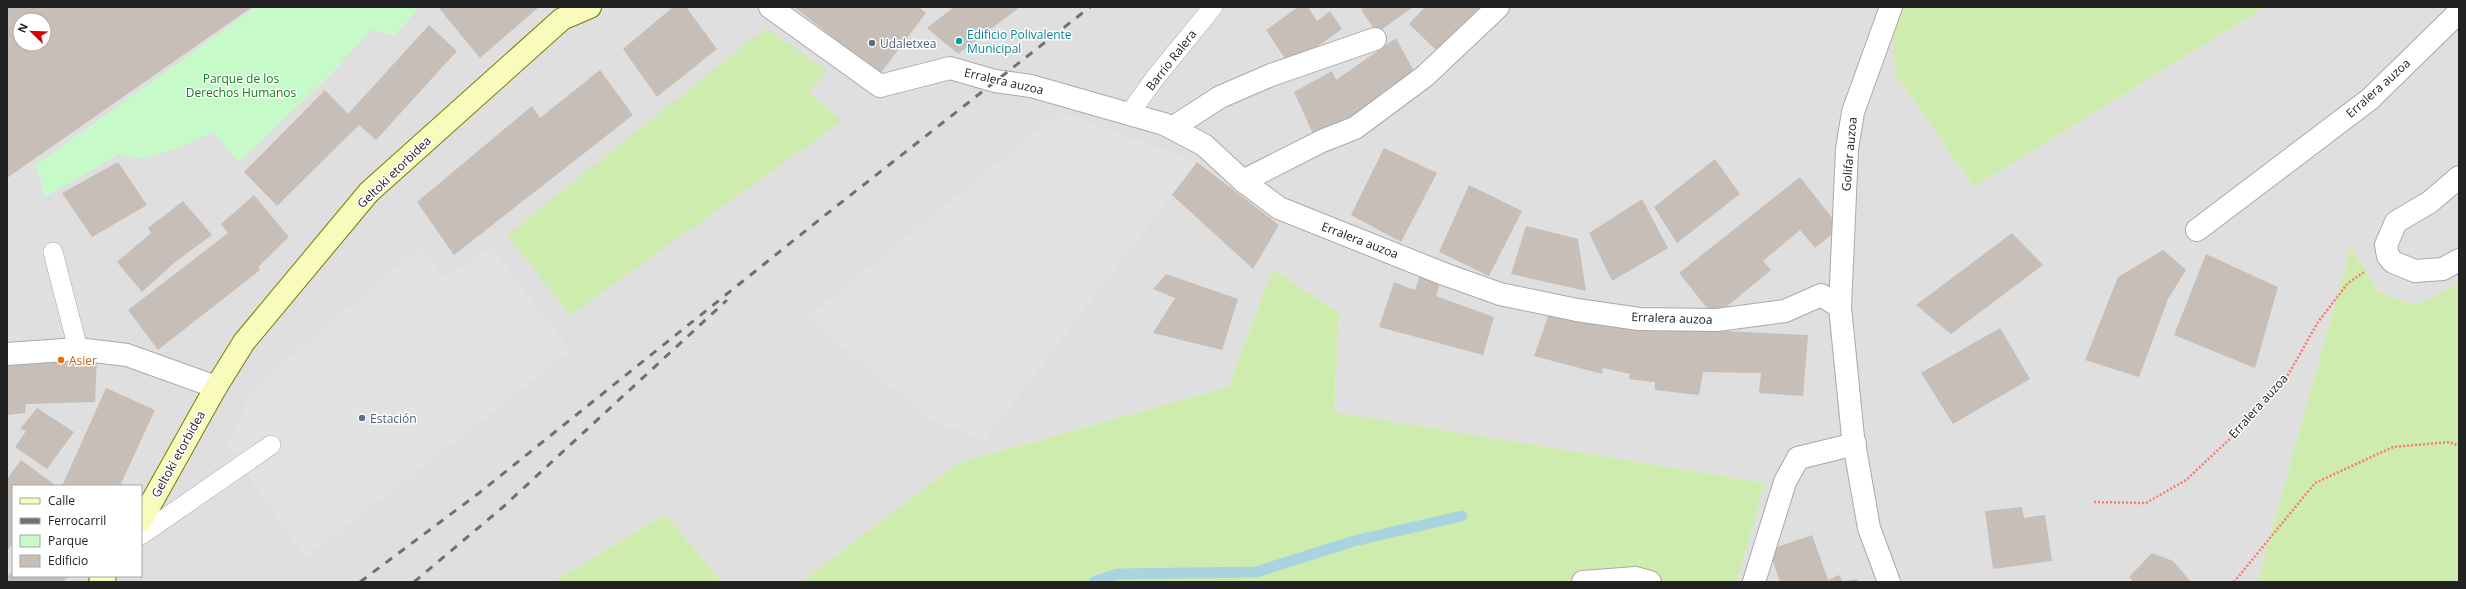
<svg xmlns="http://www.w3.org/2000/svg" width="2466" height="589" font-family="'Open Sans',sans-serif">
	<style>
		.residential { fill: #e0dfdf; fill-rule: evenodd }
		.grass { fill: #ceecae }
		.park { fill: #c6fbc9 }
		.parking { fill: #e2e2e2 }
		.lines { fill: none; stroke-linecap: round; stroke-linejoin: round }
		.stream { stroke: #a8d4e0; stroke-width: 11 }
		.building { fill: #c7beb7; fill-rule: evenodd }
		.lane-casing { stroke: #a9a9a9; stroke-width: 20 }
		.street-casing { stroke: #a9a9a9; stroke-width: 24 }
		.secondary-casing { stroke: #747e03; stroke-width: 24 }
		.path { stroke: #fc7a6f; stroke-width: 2.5; stroke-dasharray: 2 2; stroke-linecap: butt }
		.lane { stroke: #fff; stroke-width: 19 }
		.street { stroke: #fff; stroke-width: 22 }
		.secondary { stroke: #f9fbbd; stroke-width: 22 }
		.rail { stroke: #707070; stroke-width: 3; stroke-dasharray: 8 8; stroke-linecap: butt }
		.culture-dot { fill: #0f9aa8; stroke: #fff; stroke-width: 1.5 }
		.service-dot { fill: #5c6f8a; stroke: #fff; stroke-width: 1.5 }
		.food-dot { fill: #e8710a; stroke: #fff; stroke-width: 1.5 }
		.labels { text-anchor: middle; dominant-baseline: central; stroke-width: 3; stroke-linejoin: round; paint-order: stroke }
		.culture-label { font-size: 12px; fill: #0d838f; stroke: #fff; text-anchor: start }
		.service-label { font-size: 12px; fill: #4e5e75; stroke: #fff; text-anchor: start }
		.street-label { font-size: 12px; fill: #222; stroke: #fff }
		.park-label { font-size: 12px; fill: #0a8512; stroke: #fff }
		.food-label { font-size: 12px; fill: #c56008; stroke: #fff; text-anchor: start }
	</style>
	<rect width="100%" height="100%" fill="#f2efe8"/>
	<!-- residential -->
	<path class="residential" d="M7,7H1890L1896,75L1974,187L2265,7H2459V283L2415,306L2379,292L2351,247L2257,582H1737L1765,483L1334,412L1339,313L1273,269L1228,387L958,463L801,582H722L665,514L553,582H7ZM20,20H44V44H20ZM13,486H141V576H13Z"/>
	<!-- grass -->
	<g class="grass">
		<polygon points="1890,7 2265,7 1974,187 1896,75"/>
		<polygon points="766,28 827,71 809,92 842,121 570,315 507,235"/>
		<polygon points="2351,247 2379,292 2415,306 2459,283 2459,582 2257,582"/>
		<polygon points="1273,269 1339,313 1334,412 1765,483 1737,582 801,582 958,463 1228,387"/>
		<polygon points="665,514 722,582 553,582"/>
	</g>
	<!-- park -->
	<polygon class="park" points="256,7 420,7 395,35 371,30 334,71 239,162 213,132 181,147 141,159 119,154 45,197 36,165"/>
	<!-- parking -->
	<g class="parking">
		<polygon points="1060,112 1197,162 984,441 931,420 807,318"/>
		<polygon points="421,246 445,278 491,247 571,351 305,558 227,446 252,390"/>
	</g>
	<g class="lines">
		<!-- stream -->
		<polyline class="stream" points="1094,582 1117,574 1256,572 1354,541 1462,516"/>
	</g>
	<!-- building -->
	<g class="building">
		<path d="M7,7H252L7,178ZM20,20H44V44H20Z"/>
		<polygon points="438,7 539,7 480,58"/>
		<polygon points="673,7 686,7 717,49 657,97 623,49"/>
		<polygon points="794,7 919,7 926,13 880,74"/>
		<polygon points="954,7 1020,7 958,54 927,28"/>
		<polygon points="1298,7 1308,7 1317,21 1330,11 1342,29 1290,66 1266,30"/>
		<polygon points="1364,7 1413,7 1377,33 1361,10"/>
		<polygon points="1425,7 1480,7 1437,51 1409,24"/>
		<polygon points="429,25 457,51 376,140 359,125 277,206 244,172 325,90 348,114"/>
		<polygon points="1396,38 1416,75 1355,116 1314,136 1294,92 1332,71 1336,80"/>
		<polygon points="600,70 633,115 454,255 417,202 532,106 540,118"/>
		<polygon points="1384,148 1437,173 1401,242 1351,215"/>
		<polygon points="1715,159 1740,194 1677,243 1654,207"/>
		<polygon points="118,162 147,205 92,237 62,193"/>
		<polygon points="1197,162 1279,225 1253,269 1172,195"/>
		<polygon points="1800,177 1840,228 1815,248 1800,230 1763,261 1771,270 1714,317 1679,273"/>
		<polygon points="1469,185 1522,211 1489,276 1439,252"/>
		<polygon points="254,195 289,237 258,267 260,270 158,350 128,310 228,233 221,224"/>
		<polygon points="1642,199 1668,248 1612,281 1589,233"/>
		<polygon points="183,201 212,235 175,262 142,292 117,262 151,233 148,228"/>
		<polygon points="1526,226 1578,239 1586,291 1511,274"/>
		<polygon points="2012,233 2043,265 1951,334 1916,305"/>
		<polygon points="2163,250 2186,270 2168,299 2139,377 2085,360 2118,277"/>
		<polygon points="2206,254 2278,287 2255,368 2174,335"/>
		<polygon points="1421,273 1441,280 1436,296 1494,317 1483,355 1379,327 1394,282 1415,290"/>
		<polygon points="1166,274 1238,299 1222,350 1153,333 1175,298 1153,289"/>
		<polygon points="1549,314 1660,332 1661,328 1808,335 1803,396 1759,393 1761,373 1703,372 1699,395 1655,390 1655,382 1629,379 1630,374 1603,368 1602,374 1534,356"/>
		<polygon points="2000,328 2030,379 1953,424 1921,373"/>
		<polygon points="97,357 95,402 26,404 25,413 7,415 7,358"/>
		<polygon points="106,388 155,410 120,486 62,486"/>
		<polygon points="37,408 74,432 47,469 15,447 26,431 20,429"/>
		<polygon points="21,460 55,485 13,486 13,543 7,551 7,479"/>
		<polygon points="2022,507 2024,518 2045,515 2052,561 1993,569 1985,511"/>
		<polygon points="1812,535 1828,580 1839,575 1843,582 1780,582 1769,550"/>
		<polygon points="2152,553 2173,561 2191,582 2134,582 2129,577"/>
		<polygon points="13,571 13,576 69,576 63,582 7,582 7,577"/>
		<polygon points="1857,579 1858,582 1844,582 1844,581"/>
	</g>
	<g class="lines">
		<defs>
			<g id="lane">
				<polyline points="1130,113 1155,78 1213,7"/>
				<polyline points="53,252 78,349"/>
				<polyline points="141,535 271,445"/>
			</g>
			<g id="street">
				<polyline points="770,7 880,86 950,68 995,81 1031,86 1164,124 1204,145 1243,181 1279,208 1444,274 1500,294 1577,310 1639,319 1717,320 1785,311 1821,295 1840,307"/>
				<polyline points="1172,128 1220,97 1271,75 1375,39"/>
				<polyline points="2459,177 2430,202 2396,222 2386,245 2388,256 2393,262 2415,271 2443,269 2459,260"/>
				<polyline points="1243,181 1322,141 1355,128 1425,76 1498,7"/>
				<polyline points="2197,230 2370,99 2459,12"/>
				<polyline points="7,354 78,349 127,355 216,387"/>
				<polyline points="1583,582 1636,578 1650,582"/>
				<polyline points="1754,582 1785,482 1798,458 1855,444"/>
				<polyline points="1889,582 1869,528 1853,437 1840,307 1847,149 1853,112 1891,7"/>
			</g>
			<g id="secondary">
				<polyline points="141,521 216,387 244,342 369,192 562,19 590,7"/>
				<polyline points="100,582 105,576"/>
			</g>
		</defs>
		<!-- lane casing -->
		<use href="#lane" class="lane-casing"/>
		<!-- street casing -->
		<use href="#street" class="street-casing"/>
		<!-- secondary casing -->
		<use href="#secondary" class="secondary-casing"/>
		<!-- path -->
		<g class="path">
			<polyline points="2094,502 2146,503 2186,480 2247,423 2288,375 2318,322 2348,283 2364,272"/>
			<polyline points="2234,582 2315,483 2393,447 2449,442 2459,446"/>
		</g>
		<!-- lane -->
		<use href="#lane" class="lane"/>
		<!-- street -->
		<use href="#street" class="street"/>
		<!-- secondary -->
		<use href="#secondary" class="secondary"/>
		<!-- rail -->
		<g class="rail">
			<polyline points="360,582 479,493 824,216 1090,7"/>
			<polyline points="414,582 503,507 727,300"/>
		</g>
	</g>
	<!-- markers -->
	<circle class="culture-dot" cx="959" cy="41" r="4"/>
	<g class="service-dot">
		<circle cx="872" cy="43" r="4"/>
		<circle cx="362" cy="418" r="4"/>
	</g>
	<circle class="food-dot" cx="61" cy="360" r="4"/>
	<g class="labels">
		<!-- culture labels -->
		<g class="culture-label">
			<text x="967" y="34">Edificio Polivalente<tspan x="967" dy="14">Municipal</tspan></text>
		</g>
		<!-- service labels -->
		<g class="service-label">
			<text x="880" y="43">Udaletxea</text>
			<text x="370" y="418">Estación</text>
		</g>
		<!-- street labels -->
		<g class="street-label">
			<text transform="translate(1171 60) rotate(-52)">Barrio Ralera</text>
			<text transform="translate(1004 81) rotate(13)">Erralera auzoa</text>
			<text transform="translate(2378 88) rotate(-42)">Erralera auzoa</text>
			<text transform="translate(1849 154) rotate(-85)">Golifar auzoa</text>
			<text transform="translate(394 172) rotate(-44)">Geltoki etorbidea</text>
			<text transform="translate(1360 240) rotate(21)">Erralera auzoa</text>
			<text transform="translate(1672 318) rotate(2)">Erralera auzoa</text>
			<text transform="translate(2258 406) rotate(-48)">Erralera auzoa</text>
			<text transform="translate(178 454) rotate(-61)">Geltoki etorbidea</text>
		</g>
		<!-- park labels -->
		<g class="park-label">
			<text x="241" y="78">Parque de los<tspan x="241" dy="14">Derechos Humanos</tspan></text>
		</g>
		<!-- food labels -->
		<g class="food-label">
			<text x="69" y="360">Asier</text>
		</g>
	</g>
	<!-- border -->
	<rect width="2466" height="589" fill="none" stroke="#222222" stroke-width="16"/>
	<!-- legend -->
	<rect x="12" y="485" width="130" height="92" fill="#ffffff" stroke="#a7a7a7"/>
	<rect x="20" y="498" width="20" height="6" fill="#f9fbbd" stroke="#a7a7a7"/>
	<text x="48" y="505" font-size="12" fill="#222222">Calle</text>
	<rect x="20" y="518" width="20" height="6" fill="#707070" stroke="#a7a7a7"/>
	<text x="48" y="525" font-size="12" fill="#222222">Ferrocarril</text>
	<rect x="20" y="535" width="20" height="12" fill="#c6fbc9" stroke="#a7a7a7"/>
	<text x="48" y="545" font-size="12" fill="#222222">Parque</text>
	<rect x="20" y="555" width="20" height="12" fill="#c7beb7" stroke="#a7a7a7"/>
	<text x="48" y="565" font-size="12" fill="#222222">Edificio</text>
	<!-- north arrow -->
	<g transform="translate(32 32) rotate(293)"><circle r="19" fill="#ffffff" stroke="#a7a7a7"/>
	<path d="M0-3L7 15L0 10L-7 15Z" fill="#d30004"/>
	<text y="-6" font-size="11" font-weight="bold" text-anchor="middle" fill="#222222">N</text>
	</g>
</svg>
